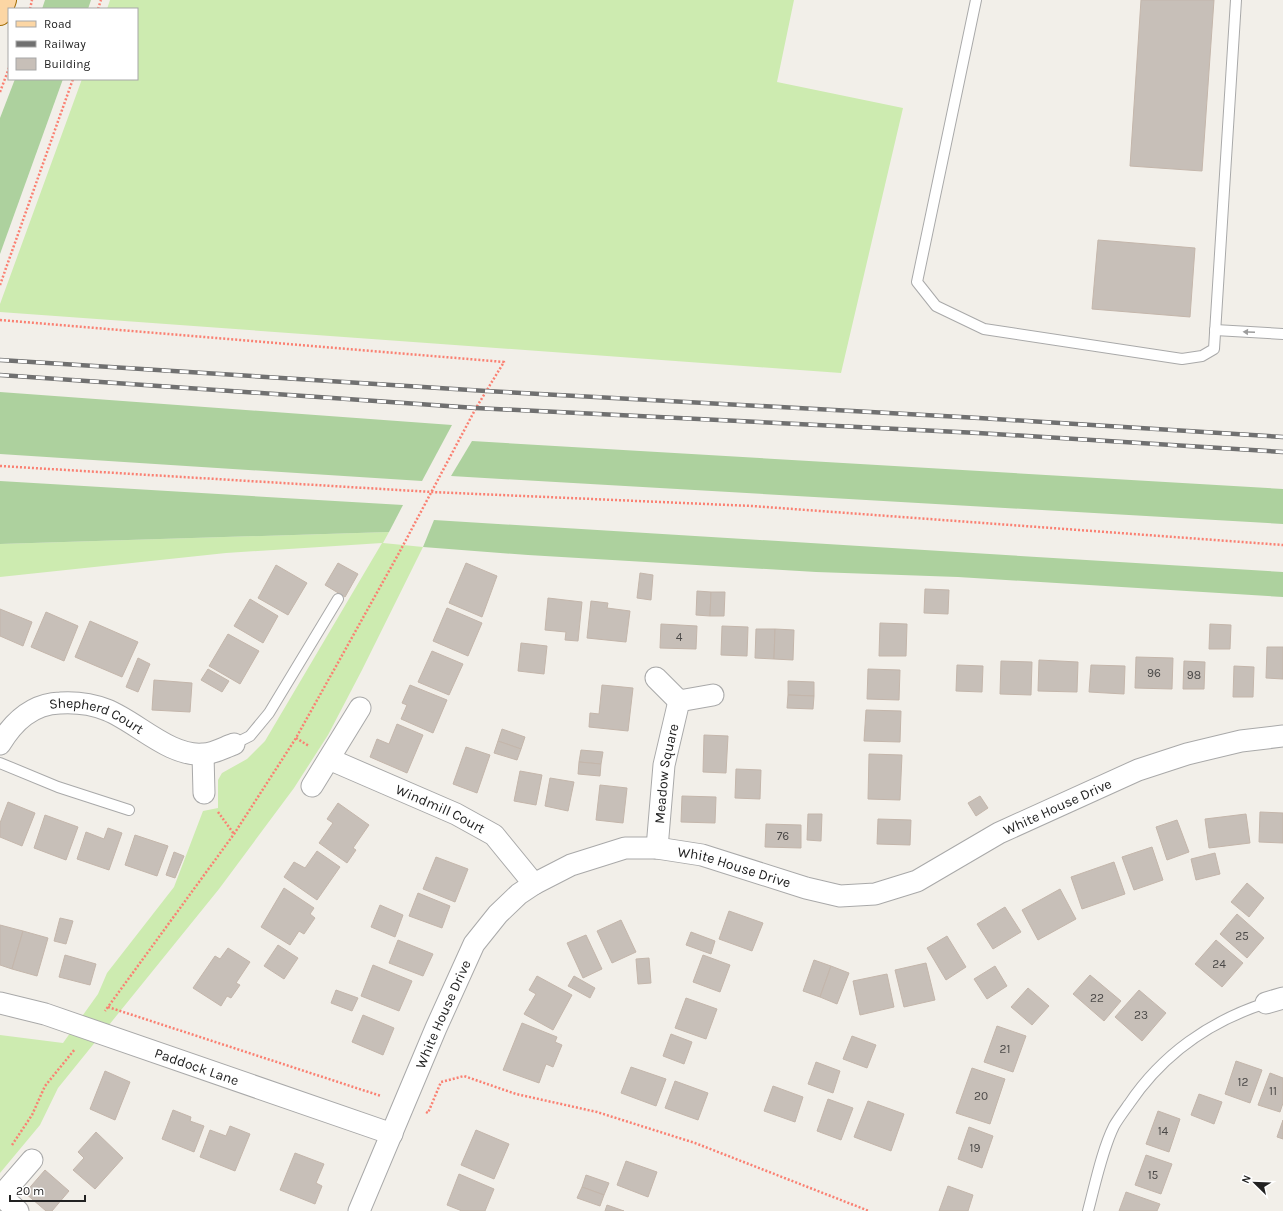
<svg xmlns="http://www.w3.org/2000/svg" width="1283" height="1211" font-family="Karla,sans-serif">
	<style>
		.grass { fill: #cdebb0 }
		.forest { fill: #add19e }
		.building { fill: #c7bfb8; stroke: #c4b6ab }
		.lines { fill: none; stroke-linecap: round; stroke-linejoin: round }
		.service-casing { stroke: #a9a9a9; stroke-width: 12 }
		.minor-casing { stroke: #a9a9a9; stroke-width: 23 }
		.primary-casing { stroke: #a06b00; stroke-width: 24 }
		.path { stroke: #fa8072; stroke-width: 2.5; stroke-dasharray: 2 2; stroke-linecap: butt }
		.service { stroke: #fff; stroke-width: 10 }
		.minor { stroke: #fff; stroke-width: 21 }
		.primary { stroke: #fcd6a4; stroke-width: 22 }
		.rail-casing { stroke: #707070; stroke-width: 4.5 }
		.rail { stroke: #fff; stroke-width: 3; stroke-dasharray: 9; stroke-linecap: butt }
		.oneway { fill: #9c9c9c }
		.labels { text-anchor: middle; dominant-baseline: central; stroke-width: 3.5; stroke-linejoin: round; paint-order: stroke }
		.number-label { font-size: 12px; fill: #4b4948 }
		.street-label { font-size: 14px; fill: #222; stroke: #fff }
	</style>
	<rect width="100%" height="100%" fill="#f2efe9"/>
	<!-- grass -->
	<g class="grass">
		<polygon points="110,0 794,0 777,82 903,108 841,373 0,312 0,304 82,79 137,79 137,9 107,9"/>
		<polygon points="389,532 383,543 423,547 362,670 328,735 294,788 219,889 58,1088 40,1125 0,1173 0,1035 63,1043 98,994 107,973 174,887 203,811 218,808 218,780 222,773 247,759 265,741 382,543 226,553 0,577 0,544"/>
	</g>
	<!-- forest -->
	<g class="forest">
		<polygon points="45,0 91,0 88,9 42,9"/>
		<polygon points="15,79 63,79 0,254 0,118"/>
		<polygon points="0,392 452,425 422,481 0,454"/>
		<polygon points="472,441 1283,489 1283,524 451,476"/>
		<polygon points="0,481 403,505 389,532 0,544"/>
		<polygon points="434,520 1283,572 1283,597 958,577 816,572 528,555 423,547"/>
	</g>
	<!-- building -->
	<g class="building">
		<polygon points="1141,0 1214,0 1202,171 1130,166"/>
		<polygon points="1098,240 1195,248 1190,317 1092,309"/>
		<polygon points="338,563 358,574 345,597 325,585"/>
		<polygon points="466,563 497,576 482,617 449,603"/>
		<polygon points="276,565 307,583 288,615 258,598"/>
		<polygon points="640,573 653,575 651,600 637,598"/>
		<polygon points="925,589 949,590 948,614 924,613"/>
		<polygon points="697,591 711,592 710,616 696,615"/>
		<polygon points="711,592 725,592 724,616 710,616"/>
		<polygon points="548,598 582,602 578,641 565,640 566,632 545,630"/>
		<polygon points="250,599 278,616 263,643 234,626"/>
		<polygon points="591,601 608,603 607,608 630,611 626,642 587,638"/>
		<polygon points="447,608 482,623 468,656 433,641"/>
		<polygon points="0,609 32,622 23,646 0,636"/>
		<polygon points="46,612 78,626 64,661 31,647"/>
		<polygon points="90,621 138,642 122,677 75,657"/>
		<polygon points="880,623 907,624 906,656 879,656"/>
		<polygon points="661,624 697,626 696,649 660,648"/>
		<polygon points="1210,624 1231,625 1230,649 1209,649"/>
		<polygon points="722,626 748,627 747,656 721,655"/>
		<polygon points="756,629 775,629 774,659 755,658"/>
		<polygon points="775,629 794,630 793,660 774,659"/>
		<polygon points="228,634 259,651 240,684 209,666"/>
		<polygon points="521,643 547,646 544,674 518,671"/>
		<polygon points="1267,647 1283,647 1283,679 1266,678"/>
		<polygon points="432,651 463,664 449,695 418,682"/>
		<polygon points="1136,657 1173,658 1172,689 1135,688"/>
		<polygon points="138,658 150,664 138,692 126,687"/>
		<polygon points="1039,660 1078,662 1077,692 1038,691"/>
		<polygon points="1001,661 1032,662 1031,695 1000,694"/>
		<polygon points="1184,661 1205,662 1204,689 1183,689"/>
		<polygon points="957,665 983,666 982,692 956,691"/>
		<polygon points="1091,665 1125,666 1124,694 1089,692"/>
		<polygon points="1234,666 1254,667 1253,697 1233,697"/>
		<polygon points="208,669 229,681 222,692 201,680"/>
		<polygon points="868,669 900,670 899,700 867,699"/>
		<polygon points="154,680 192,683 190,712 152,710"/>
		<polygon points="788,681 814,682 814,696 788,695"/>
		<polygon points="410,685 447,700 433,733 401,719 407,705 402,703"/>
		<polygon points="602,685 633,688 628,731 589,727 590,713 599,714"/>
		<polygon points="788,695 814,696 813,709 787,708"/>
		<polygon points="866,710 901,711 900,742 864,741"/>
		<polygon points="397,724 423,735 407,773 370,757 377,739 389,744"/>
		<polygon points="502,729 525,737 521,749 498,741"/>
		<polygon points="704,735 728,736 726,773 703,772"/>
		<polygon points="498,741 521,749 517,760 494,753"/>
		<polygon points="466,747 490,755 477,793 453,784"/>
		<polygon points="581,750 603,752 601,764 579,762"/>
		<polygon points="869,754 902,755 900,800 868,799"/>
		<polygon points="579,762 601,764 600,776 578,774"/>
		<polygon points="736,769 761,770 760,799 735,798"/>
		<polygon points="520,771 542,775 536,805 514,801"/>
		<polygon points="550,778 574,782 568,811 545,806"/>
		<polygon points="600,785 627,788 623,823 596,820"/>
		<polygon points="682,796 716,797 715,823 681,822"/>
		<polygon points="980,796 988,808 976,816 968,803"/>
		<polygon points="8,802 35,813 22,846 0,837 0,823"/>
		<polygon points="338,803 369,825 353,848 356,850 347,863 319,843 333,823 327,819"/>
		<polygon points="1260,812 1283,813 1283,843 1259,842"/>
		<polygon points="808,814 822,814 821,841 807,840"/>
		<polygon points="1246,814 1250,843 1209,848 1205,819"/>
		<polygon points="45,815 78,827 66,860 34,848"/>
		<polygon points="878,819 911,820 910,845 877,844"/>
		<polygon points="1177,820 1189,852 1167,860 1156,827"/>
		<polygon points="766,824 801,825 801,848 765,847"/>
		<polygon points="108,828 122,833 109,870 77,859 86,832 104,839"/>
		<polygon points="135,835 168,846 157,876 125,865"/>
		<polygon points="1152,847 1163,880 1134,890 1122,857"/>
		<polygon points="317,851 340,867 317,900 284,877 294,862 305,868"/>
		<polygon points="174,852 184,856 175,878 166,875"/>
		<polygon points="1215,853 1220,874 1196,880 1191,859"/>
		<polygon points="436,857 468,869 455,902 423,889"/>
		<polygon points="1114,862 1125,894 1082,909 1071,877"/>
		<polygon points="1247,883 1264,898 1249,917 1231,902"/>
		<polygon points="284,888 314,908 310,914 315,918 304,934 299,931 290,945 261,927"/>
		<polygon points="1060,889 1076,919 1038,940 1022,910"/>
		<polygon points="418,893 450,906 442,928 409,916"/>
		<polygon points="380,905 403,915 395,937 371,927"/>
		<polygon points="1005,907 1021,932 993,949 977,924"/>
		<polygon points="729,911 763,923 752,951 719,939"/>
		<polygon points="1237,914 1264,938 1247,958 1220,934"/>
		<polygon points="60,918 73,921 66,944 54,941"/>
		<polygon points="621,920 636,952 612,963 597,931"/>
		<polygon points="0,925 23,931 12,969 0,965"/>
		<polygon points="23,931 48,938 37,976 12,969"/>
		<polygon points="691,932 715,941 711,954 686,945"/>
		<polygon points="586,935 602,969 583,978 567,943"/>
		<polygon points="947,936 966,967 946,980 927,948"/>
		<polygon points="398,940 433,954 423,976 389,963"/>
		<polygon points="1216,940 1243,963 1222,987 1195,964"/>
		<polygon points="278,945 298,958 284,979 264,966"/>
		<polygon points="228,948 250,962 236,983 240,985 231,998 227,996 221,1006 193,988 215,956 220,959"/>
		<polygon points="65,955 96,964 90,985 59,977"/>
		<polygon points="703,955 730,965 720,992 693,982"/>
		<polygon points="649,958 651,983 638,984 636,959"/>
		<polygon points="814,960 831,966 820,997 803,991"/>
		<polygon points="926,963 935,1000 904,1007 895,970"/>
		<polygon points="373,965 412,981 399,1011 361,996"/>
		<polygon points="831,966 849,973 837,1004 820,997"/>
		<polygon points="995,966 1007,986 987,999 974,979"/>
		<polygon points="887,974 894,1007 860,1015 853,981"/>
		<polygon points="1090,975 1121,1001 1104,1021 1073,994"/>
		<polygon points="537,976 572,995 553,1030 524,1014 536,994 529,990"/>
		<polygon points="574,976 595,988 590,998 568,986"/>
		<polygon points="1028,988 1049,1006 1032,1025 1011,1007"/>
		<polygon points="336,990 358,998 352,1011 331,1003"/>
		<polygon points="1139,990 1166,1013 1142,1041 1115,1017"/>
		<polygon points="686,998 717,1009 706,1039 675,1028"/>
		<polygon points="363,1015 394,1028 383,1055 352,1042"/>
		<polygon points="522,1023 557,1037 555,1042 562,1045 553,1067 546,1064 539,1083 503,1070"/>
		<polygon points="997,1026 1026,1036 1013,1072 984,1062"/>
		<polygon points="671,1034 692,1042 684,1064 663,1056"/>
		<polygon points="852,1036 876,1045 867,1068 843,1059"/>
		<polygon points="1236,1061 1262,1070 1250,1103 1225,1094"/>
		<polygon points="816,1062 840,1071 833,1093 808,1084"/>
		<polygon points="631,1067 666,1079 656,1106 621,1093"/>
		<polygon points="972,1068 1005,1079 990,1124 956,1113"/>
		<polygon points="105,1071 130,1082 115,1120 90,1109"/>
		<polygon points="1270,1073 1283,1078 1283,1103 1280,1112 1258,1105"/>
		<polygon points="675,1081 708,1093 698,1120 665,1108"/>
		<polygon points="773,1086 803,1097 795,1122 764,1111"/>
		<polygon points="1199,1094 1222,1102 1214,1124 1191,1115"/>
		<polygon points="828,1099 853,1108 841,1140 817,1131"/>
		<polygon points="868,1101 904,1114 891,1151 854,1137"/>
		<polygon points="173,1110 191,1117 190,1121 204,1126 194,1152 162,1139"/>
		<polygon points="1158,1111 1180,1119 1169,1152 1146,1144"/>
		<polygon points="1283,1120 1283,1139 1277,1137"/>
		<polygon points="230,1126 250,1134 235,1171 200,1157 210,1130 226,1136"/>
		<polygon points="969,1127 993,1136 982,1168 958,1159"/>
		<polygon points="476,1130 509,1144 494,1179 461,1165"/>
		<polygon points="96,1132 123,1158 95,1189 73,1170 84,1158 78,1152"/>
		<polygon points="295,1153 324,1164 316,1183 322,1186 315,1204 280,1190"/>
		<polygon points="1146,1155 1172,1164 1161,1194 1135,1185"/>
		<polygon points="626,1161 657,1172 648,1197 617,1185"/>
		<polygon points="45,1170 69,1191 52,1211 46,1211 25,1193"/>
		<polygon points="459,1174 494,1189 485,1211 462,1211 447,1205"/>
		<polygon points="586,1175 609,1183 604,1195 582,1187"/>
		<polygon points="948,1186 973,1195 968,1211 939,1211"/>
		<polygon points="582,1187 604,1195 600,1206 577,1198"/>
		<polygon points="1126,1192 1160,1204 1157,1211 1119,1211"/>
		<polygon points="607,1205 624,1211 605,1211"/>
	</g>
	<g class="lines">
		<defs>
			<g id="service">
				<polyline points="976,0 917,282 936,306 984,329 1182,359 1202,356 1214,349 1236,0"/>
				<polyline points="1215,330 1283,334"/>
				<polyline points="234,744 250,736 269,713 338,599"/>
				<polyline points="0,763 58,787 129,810"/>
				<path d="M1088,1211C1095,1185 1102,1150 1114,1126C1118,1119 1124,1111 1129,1104C1162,1055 1210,1021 1266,1003"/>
			</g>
			<g id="minor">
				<polyline points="656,678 679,701 713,695"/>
				<path id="s1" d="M0,744C14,721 32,704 60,703C76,702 92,704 107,710C137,722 170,757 203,754C213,754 225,747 234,744"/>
				<polyline points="203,755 204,793"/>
				<path id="s2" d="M329,759L456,814L494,835L534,884"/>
				<polyline points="312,786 360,708"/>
				<path id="s3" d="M657,848L664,765L679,701"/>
				<path id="s4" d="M0,1003L45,1014L392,1134"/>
				<polyline points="1266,1003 1283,998"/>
				<polyline points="1,1196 18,1211"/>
				<polyline points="0,1197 32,1160"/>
				<path id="s5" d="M359,1211L436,1028L474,944L498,914L519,894L534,884L571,865L625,848H657L702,855L806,888L840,896L875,894L917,881L999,833L1138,770L1187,754L1241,741L1283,736"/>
			</g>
			<polyline id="primary" points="0,14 5,0"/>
		</defs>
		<!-- service casing -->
		<use href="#service" class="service-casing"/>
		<!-- minor casing -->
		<use href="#minor" class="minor-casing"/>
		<!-- primary casing -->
		<use href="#primary" class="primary-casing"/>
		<!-- path -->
		<g class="path">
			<polyline points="30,9 32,0"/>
			<polyline points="98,9 101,0"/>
			<polyline points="0,92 9,68"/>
			<polyline points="0,285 73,79"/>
			<polyline points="0,320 504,362 476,408 399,553 296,738 234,834 105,1011"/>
			<polyline points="0,466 432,492 752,506 1283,545"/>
			<polyline points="296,738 309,746"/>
			<polyline points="218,812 234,834"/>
			<polyline points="108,1007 381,1096"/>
			<polyline points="426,1112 428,1113 441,1082 464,1076 516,1094 597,1112 695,1143 869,1211"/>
			<polyline points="12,1145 32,1115 45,1086 75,1049"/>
		</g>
		<!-- service -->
		<use href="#service" class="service"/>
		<!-- minor -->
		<use href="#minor" class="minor"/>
		<!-- primary -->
		<use href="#primary" class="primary"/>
		<defs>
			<g id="rail">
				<polyline points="0,360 486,391 979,418 1283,437"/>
				<polyline points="0,375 476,408 978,433 1283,452"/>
			</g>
		</defs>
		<!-- rail casing -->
		<use href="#rail" class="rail-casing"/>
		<!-- rail -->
		<use href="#rail" class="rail"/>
	</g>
	<!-- one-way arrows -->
	<defs><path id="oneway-solid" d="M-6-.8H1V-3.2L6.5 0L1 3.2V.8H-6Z"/></defs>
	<use class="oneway" href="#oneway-solid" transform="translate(1249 332) rotate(-177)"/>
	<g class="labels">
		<!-- number labels -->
		<g class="number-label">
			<text x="679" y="637">4</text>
			<text x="1154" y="673">96</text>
			<text x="1194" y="675">98</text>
			<text x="783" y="836">76</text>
			<text x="1242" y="936">25</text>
			<text x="1219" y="964">24</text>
			<text x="1097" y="998">22</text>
			<text x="1141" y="1015">23</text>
			<text x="1005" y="1049">21</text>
			<text x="1243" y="1082">12</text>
			<text x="1273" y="1091">11</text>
			<text x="981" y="1096">20</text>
			<text x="1163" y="1131">14</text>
			<text x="975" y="1148">19</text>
			<text x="1153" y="1175">15</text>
		</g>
		<!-- street labels -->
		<g class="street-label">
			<text stroke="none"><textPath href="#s1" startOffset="115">Shepherd Court</textPath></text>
			<text stroke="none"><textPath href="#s3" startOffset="75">Meadow Square</textPath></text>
			<text stroke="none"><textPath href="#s5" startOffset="934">White House Drive</textPath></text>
			<text stroke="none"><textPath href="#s2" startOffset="122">Windmill Court</textPath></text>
			<text stroke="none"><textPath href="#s5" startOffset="586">White House Drive</textPath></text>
			<text stroke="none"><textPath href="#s5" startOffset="214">White House Drive</textPath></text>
			<text stroke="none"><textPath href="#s4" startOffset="207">Paddock Lane</textPath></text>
		</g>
	</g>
	<!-- legend -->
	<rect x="8" y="8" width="130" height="72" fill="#ffffff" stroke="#a7a7a7"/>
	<rect x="16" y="21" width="20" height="6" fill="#fcd6a4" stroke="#a7a7a7"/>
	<text x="44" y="28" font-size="12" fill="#222222">Road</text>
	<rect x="16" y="41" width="20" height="6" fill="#707070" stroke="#a7a7a7"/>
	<text x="44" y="48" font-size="12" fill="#222222">Railway</text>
	<rect x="16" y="58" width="20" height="12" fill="#c7bfb8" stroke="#a7a7a7"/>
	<text x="44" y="68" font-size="12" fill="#222222">Building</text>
	<!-- north arrow -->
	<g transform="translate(1255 1183) rotate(293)" stroke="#ffffff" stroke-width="3" paint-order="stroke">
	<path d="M0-3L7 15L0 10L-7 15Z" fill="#222222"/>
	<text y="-6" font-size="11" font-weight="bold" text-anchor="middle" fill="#222222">N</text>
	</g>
	<!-- scale -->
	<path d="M10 1195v6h75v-6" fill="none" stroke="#222222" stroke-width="2"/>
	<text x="16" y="1195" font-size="12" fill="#222222" stroke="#ffffff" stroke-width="3" paint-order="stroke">20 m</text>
</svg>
